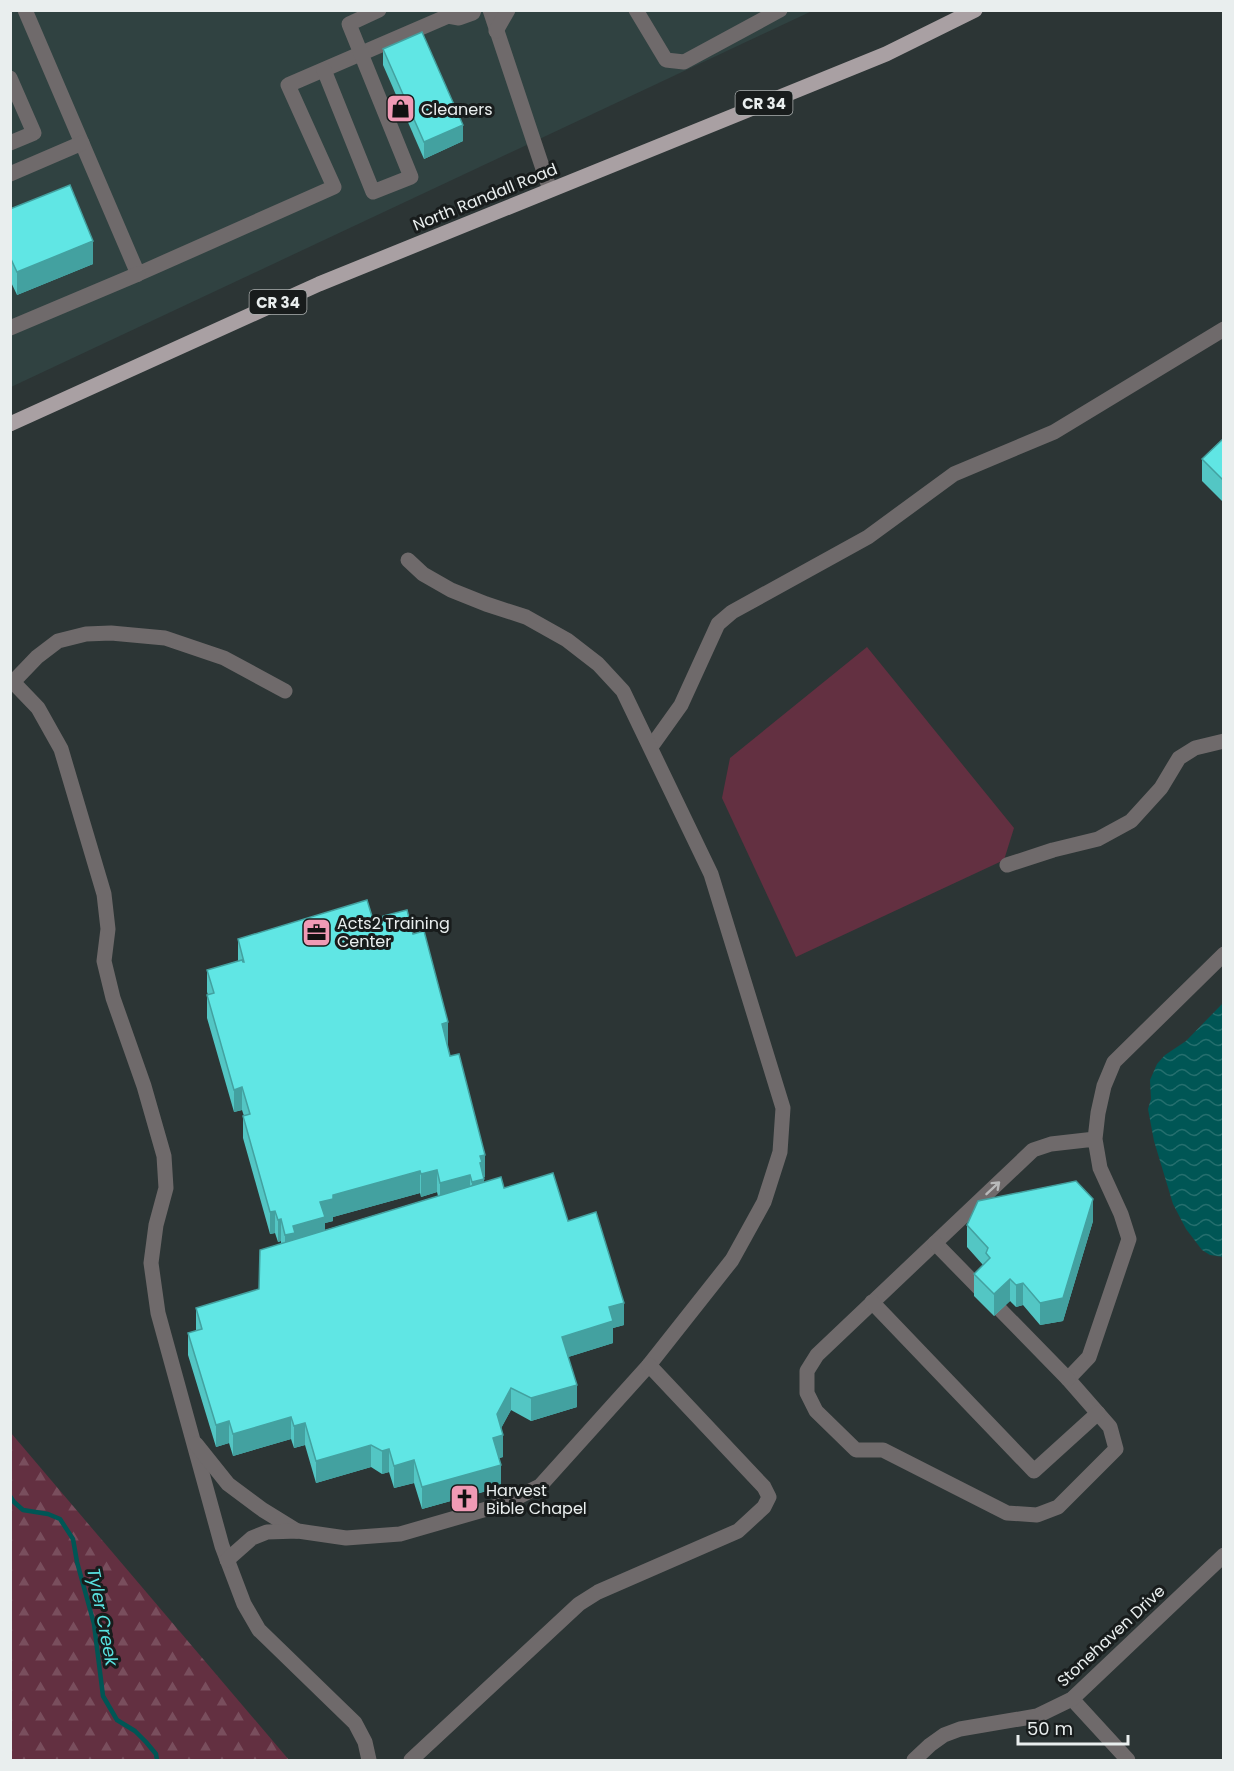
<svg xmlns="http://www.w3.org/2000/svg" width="1234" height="1771" font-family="Poppins,sans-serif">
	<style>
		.built { fill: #304241 }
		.forest { fill: url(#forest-firs) }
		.garden { fill: #633041 }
		.water { fill: url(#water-waves) }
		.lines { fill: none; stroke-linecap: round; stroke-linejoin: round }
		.stream { stroke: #005655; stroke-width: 4.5 }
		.minor { stroke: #6f6a6b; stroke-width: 15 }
		.major { stroke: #a9a0a3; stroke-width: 15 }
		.wall { fill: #53c6c4; fill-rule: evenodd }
		.shaded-wall { fill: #43a1a0 }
		.building { fill: #60e6e4; stroke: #43a1a0; stroke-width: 1.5 }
		.oneway { stroke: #b8b9ba }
		.labels { text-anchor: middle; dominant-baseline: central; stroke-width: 6; stroke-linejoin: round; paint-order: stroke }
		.shield { fill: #181c1c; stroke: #aaafaf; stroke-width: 1.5 }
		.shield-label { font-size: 15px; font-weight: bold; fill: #e9eeee }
		.poi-label { font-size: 16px; fill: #e9eeee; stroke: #181c1c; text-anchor: start }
		.street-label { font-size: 16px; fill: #e9eeee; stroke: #181c1c }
		.water-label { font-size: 18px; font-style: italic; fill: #58e1df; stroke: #181c1c }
	</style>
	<defs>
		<pattern id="forest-firs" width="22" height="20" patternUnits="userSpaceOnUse" patternTransform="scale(1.5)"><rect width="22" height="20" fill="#633041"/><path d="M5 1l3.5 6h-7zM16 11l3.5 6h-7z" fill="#794e5d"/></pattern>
		<pattern id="water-waves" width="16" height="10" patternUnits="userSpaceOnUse" patternTransform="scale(1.5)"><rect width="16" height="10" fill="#005655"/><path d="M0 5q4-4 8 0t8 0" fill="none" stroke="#256f6e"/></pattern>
	</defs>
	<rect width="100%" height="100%" fill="#2c3535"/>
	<!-- built -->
	<polygon class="built" points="11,10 812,11 11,387"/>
	<!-- forest -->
	<polygon class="forest" points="10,1433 11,1433 289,1760 11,1760"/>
	<!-- garden -->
	<polygon class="garden" points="867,647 1014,828 1004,860 796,957 722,798 730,758"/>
	<!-- water -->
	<polygon class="water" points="1223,1003 1223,1257 1210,1255 1202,1250 1186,1229 1173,1204 1154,1141 1148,1109 1151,1099 1150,1080 1157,1064 1165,1055 1186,1041"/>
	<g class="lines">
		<!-- stream -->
		<polyline class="stream" points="10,1496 14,1502 23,1510 48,1514 60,1519 73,1539 77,1562 94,1624 103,1696 117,1720 135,1731 146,1742 156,1754 157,1760"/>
		<!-- minor -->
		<g class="minor">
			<polyline points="25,10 138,274 334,187 288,85 448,16 459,18 473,13 474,10"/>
			<polyline points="490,10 550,190"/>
			<polyline points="636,10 666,60 684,62 780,10"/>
			<polyline points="496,31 508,10"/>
			<polyline points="324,70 373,192 411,177 349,24 379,10"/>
			<polyline points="10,78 34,133 10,143"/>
			<polyline points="10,174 82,143"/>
			<polyline points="10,328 138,274"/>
			<polyline points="285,691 224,658 165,638 111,633 86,634 58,641 37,657 13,682 38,708 61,749 104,894 108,929 104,961 113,998 144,1086 164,1156 166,1188 156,1225 151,1263 158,1313 222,1546 244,1604 259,1630 355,1723 365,1742 369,1760"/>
			<polyline points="651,747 681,705 718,624 732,612 868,537 954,474 1054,432 1224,329"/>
			<polyline points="1007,865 1053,850 1098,839 1131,821 1161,788 1179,758 1195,748 1224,741"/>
			<polyline points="1095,1139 1051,1144 1033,1150 817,1355 807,1371 807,1393 816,1411 856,1450 883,1450 1007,1513 1037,1515 1058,1507 1116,1449 1110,1427 1068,1379 1089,1357 1129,1239 1121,1214 1100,1168 1095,1139 1098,1113 1104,1086 1114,1062 1224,954"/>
			<polyline points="935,1243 1068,1379"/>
			<polyline points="872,1302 1034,1471 1098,1413"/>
			<polyline points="196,1444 228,1484 263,1510 297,1531"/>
			<polyline points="227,1560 252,1538 267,1532 298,1531 346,1538 400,1534 504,1504 540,1486 649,1365 732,1260 764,1202 780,1152 783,1108 711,874 623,691 598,664 567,640 526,617 486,604 451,590 423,574 408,560"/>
			<polyline points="1072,1699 1128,1760"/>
			<polyline points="411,1760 579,1604 598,1592 738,1531 764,1507 769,1497 764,1487 649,1365"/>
			<polyline points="914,1760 930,1745 944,1735 960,1729 1037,1716 1072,1699 1224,1555"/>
		</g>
		<!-- major -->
		<polyline class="major" points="10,424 319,284 886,54 975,10"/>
	</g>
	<!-- wall -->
	<g class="wall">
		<polygon points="383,49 463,141 424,159 383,65"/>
		<polygon points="10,209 93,264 17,295 10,280"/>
		<polygon points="1224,438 1224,503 1202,481 1202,459"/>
		<path d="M374,923L413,934L448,1044L447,1045L485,1177H484V1182L504,1188L568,1221L624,1325L613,1328V1343L568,1357L577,1407L531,1421L511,1410L501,1428L503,1457L499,1458L501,1487L422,1509L414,1483L394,1488L389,1472L382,1474L371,1467L316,1483L305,1445L294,1448L291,1439L233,1456L229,1443L216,1447L188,1355V1333L196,1331V1308L259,1289L281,1244V1241L278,1242L275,1233L270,1234L243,1138V1116H244L242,1110L234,1112L207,1018V995H208L207,992V970L238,961V939ZM437,1192L438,1196L325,1230V1223L333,1221V1217L420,1193L421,1197Z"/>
		<polygon points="1093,1221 1063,1321 1040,1325 1023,1305 1016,1307 1010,1301 994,1316 974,1296 974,1274 983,1265 967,1247 967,1225"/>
	</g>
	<!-- shaded-wall -->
	<g class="shaded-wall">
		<polygon points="463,125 463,141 424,159 424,142"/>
		<polygon points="93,241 93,264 17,295 17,272"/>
		<polygon points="448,1022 448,1044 442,1046 442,1024"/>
		<polygon points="242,1087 242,1110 234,1112 234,1090"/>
		<polygon points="485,1155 485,1177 482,1178 484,1179 484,1201 472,1204 472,1182 480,1156"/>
		<polygon points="437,1170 437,1192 421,1197 421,1174"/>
		<polygon points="420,1171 420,1193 333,1217 333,1221 325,1223 325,1240 285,1257 285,1235 293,1226 320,1202 333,1195"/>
		<polygon points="470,1175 470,1197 440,1205 440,1183"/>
		<polygon points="1093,1199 1093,1221 1063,1321 1040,1325 1040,1303"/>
		<polygon points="275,1211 275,1233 270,1234 270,1212"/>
		<polygon points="281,1219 281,1241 278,1242 278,1220"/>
		<polygon points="1010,1279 1010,1301 994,1316 994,1294"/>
		<polygon points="1023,1283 1023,1305 1016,1307 1016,1285"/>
		<polygon points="624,1303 624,1325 613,1328 613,1343 562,1359 562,1337 609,1307"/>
		<polygon points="577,1385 577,1407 531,1421 531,1398"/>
		<polygon points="511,1388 511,1410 497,1436 497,1414"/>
		<polygon points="291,1417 291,1439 233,1456 233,1434"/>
		<polygon points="229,1421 229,1443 216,1447 216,1425"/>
		<polygon points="305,1423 305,1445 294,1448 294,1426"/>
		<polygon points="503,1435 503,1457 493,1460 493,1438"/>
		<polygon points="371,1445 371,1467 316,1483 316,1461"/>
		<polygon points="389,1449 389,1472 382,1474 382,1451"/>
		<polygon points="414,1460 414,1483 394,1488 394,1466"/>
		<polygon points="501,1465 501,1487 422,1509 422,1487"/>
	</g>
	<!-- building -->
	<g class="building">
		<polygon points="422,32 463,125 424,142 383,49"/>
		<polygon points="70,185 93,241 17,272 10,257 10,209"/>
		<polygon points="1224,438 1224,481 1202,459"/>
		<polygon points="367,900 374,923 382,921 383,916 407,910 413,934 424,931 448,1022 442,1024 450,1056 459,1054 485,1155 480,1156 482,1162 480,1163 484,1179 472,1182 470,1175 440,1183 437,1170 421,1174 420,1171 333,1195 333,1199 320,1202 325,1217 293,1226 295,1233 285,1235 281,1219 278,1220 275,1211 270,1212 243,1116 250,1114 242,1087 234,1090 207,995 214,993 207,970 242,960 243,962 244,962 238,939"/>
		<polygon points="553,1173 568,1221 596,1212 624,1303 609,1307 613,1321 562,1337 577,1385 531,1398 511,1388 497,1414 503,1435 493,1438 501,1465 422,1487 414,1460 394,1466 389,1449 382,1451 371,1445 316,1461 305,1423 294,1426 291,1417 233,1434 229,1421 216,1425 188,1333 202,1329 196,1308 259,1289 260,1250 501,1177 504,1188"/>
		<polygon points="1076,1181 1093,1199 1063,1298 1040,1303 1023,1283 1016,1285 1010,1279 994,1294 974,1274 990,1258 986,1253 988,1248 967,1225 978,1201"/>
	</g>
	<!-- one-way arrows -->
	<defs><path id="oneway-shaft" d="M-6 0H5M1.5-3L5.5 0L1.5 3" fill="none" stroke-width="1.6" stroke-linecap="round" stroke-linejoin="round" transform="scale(1.5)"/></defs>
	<use class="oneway" href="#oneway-shaft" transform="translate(993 1188) rotate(-43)"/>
	<!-- icons -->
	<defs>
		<symbol id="shop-square" viewBox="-11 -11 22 22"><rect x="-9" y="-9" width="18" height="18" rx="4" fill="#f09ab5" stroke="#181c1c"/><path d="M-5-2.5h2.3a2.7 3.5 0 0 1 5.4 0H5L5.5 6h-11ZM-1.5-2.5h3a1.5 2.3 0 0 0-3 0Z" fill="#111"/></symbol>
		<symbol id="office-square" viewBox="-11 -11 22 22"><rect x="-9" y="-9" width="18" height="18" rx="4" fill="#f09ab5" stroke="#181c1c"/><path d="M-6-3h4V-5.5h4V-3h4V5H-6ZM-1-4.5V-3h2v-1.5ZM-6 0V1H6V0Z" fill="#111"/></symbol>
		<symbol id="church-square" viewBox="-11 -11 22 22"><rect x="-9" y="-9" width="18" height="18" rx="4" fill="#f09ab5" stroke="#181c1c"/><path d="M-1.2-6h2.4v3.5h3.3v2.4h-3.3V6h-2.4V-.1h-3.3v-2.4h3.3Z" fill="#111"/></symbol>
	</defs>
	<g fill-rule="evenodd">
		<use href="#shop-square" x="384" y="92" width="33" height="33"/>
		<use href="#office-square" x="300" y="916" width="33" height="33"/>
		<use href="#church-square" x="448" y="1482" width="33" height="33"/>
	</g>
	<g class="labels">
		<!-- shield labels -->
		<g class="shield">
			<rect x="735.5" y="91" width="57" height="24" rx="4.5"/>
			<rect x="249.5" y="290" width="57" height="24" rx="4.5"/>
		</g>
		<g class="shield-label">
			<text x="764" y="103">CR 34</text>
			<text x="278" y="302">CR 34</text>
		</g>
		<!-- poi labels -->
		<g class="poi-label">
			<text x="421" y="109">Cleaners</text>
			<text x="337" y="923">Acts2 Training<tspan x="337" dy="18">Center</tspan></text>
			<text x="486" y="1490">Harvest<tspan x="486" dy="18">Bible Chapel</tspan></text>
		</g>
		<!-- street labels -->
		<g class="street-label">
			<text transform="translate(485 197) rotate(-22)">North Randall Road</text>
			<text transform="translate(1111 1636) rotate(-43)">Stonehaven Drive</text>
		</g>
		<!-- water labels -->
		<g class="water-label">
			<text transform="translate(103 1617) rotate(79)">Tyler Creek</text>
		</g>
	</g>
	<!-- border -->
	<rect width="1234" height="1771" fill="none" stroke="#e9eeee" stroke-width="24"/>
	<!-- scale -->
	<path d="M1018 1735v9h110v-9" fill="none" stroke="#e9eeee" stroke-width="3"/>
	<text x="1027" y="1735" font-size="18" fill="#e9eeee" stroke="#181c1c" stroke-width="4.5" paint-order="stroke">50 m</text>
</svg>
